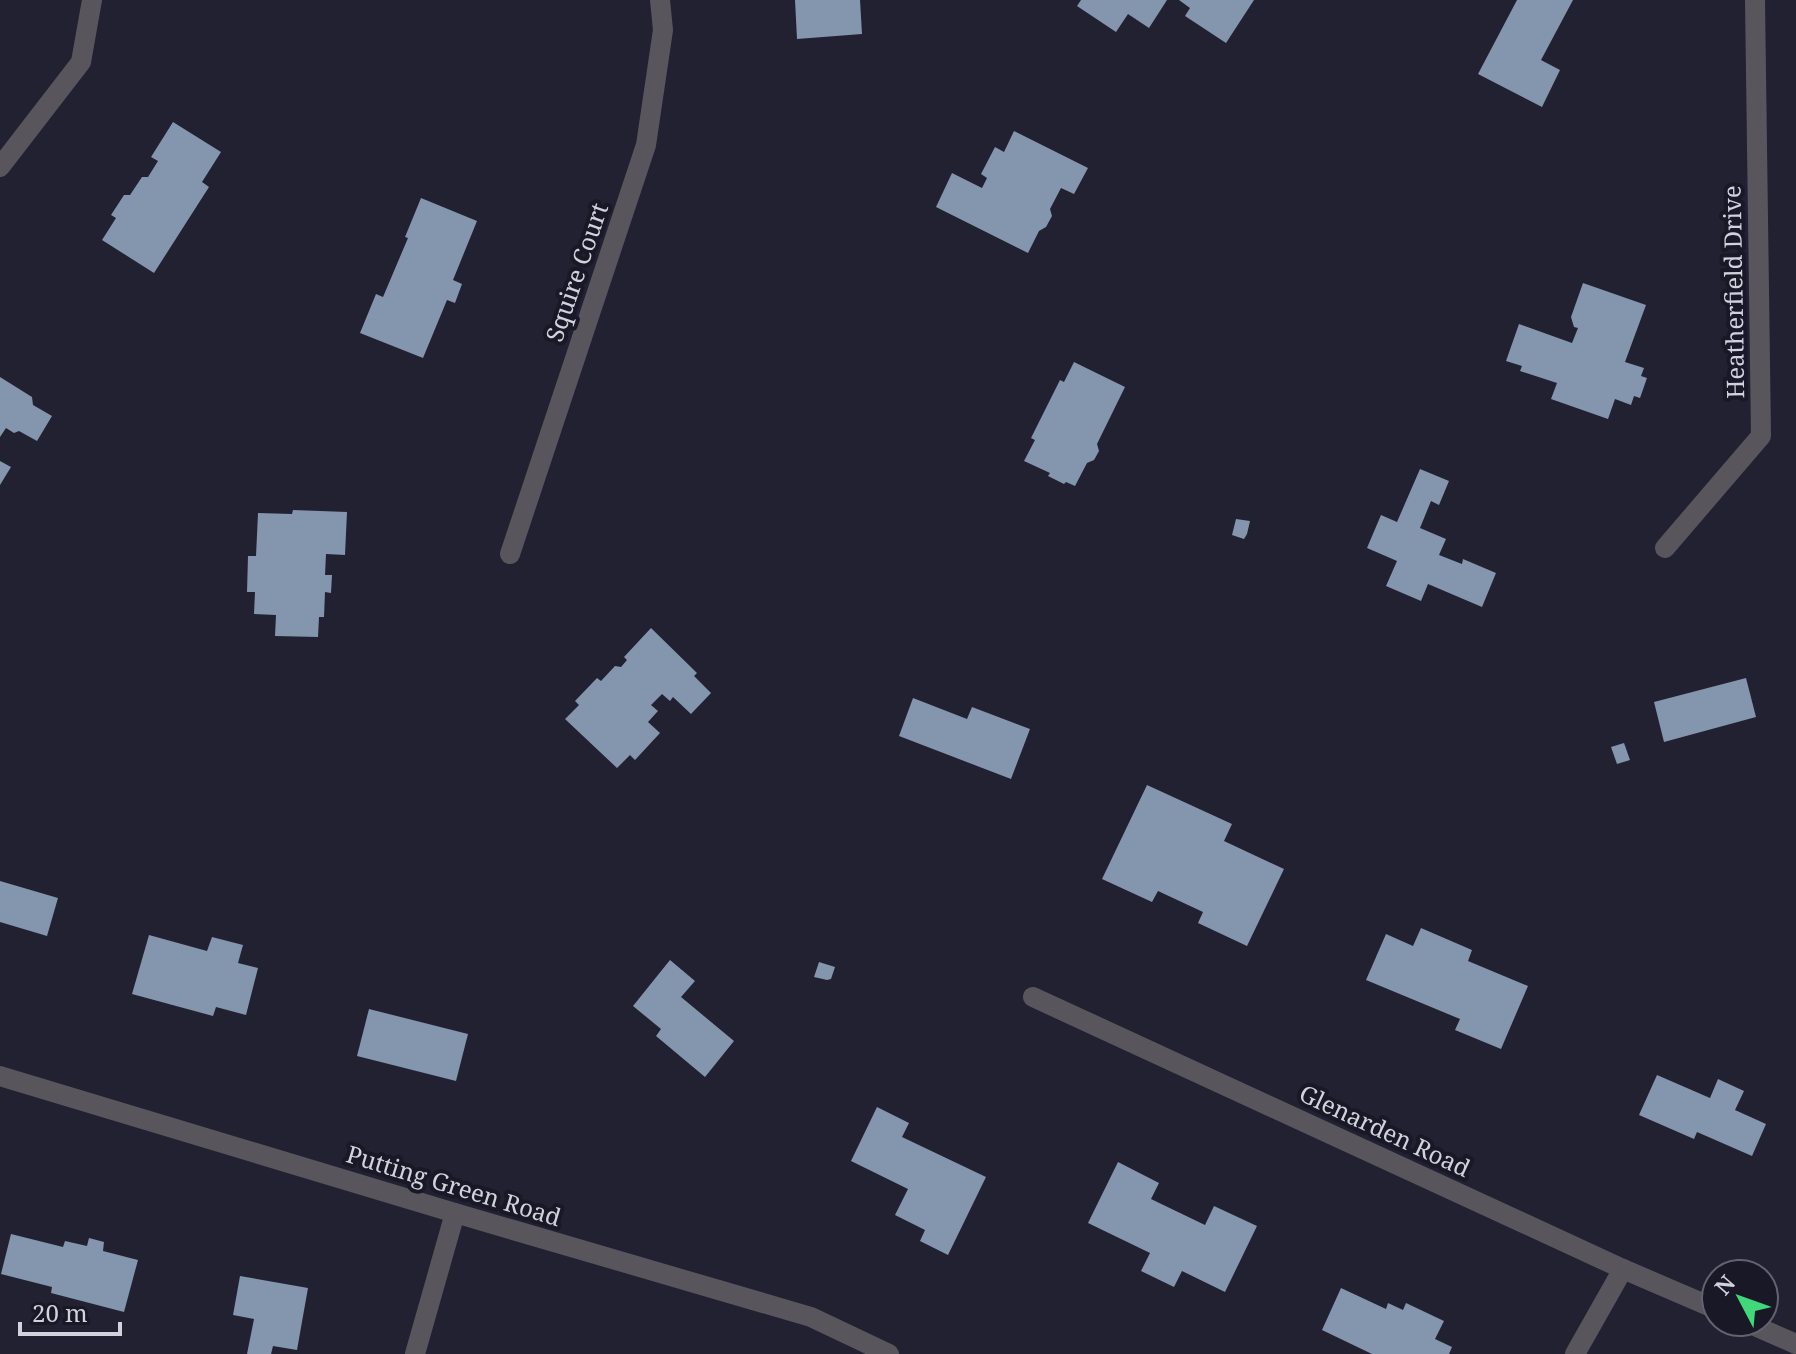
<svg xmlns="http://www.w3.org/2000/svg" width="1796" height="1354" font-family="'Noto Serif',serif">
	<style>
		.building { fill: #8495ae }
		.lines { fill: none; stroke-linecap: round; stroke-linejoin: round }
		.minor { stroke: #59555c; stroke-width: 20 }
		.labels { text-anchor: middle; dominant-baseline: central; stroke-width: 8; stroke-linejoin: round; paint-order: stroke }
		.street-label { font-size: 24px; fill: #d2d2dd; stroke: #181827 }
	</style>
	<rect width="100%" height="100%" fill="#222131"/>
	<!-- building -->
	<g class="building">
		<polygon points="795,0 860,0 862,34 797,39"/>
		<polygon points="1081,0 1167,0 1149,28 1128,14 1116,32 1077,6"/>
		<polygon points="1179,0 1254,0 1226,43 1185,16 1190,8"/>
		<polygon points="1517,0 1573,0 1541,60 1560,70 1542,107 1478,74"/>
		<polygon points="173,122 221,152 202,182 209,187 154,273 102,240 116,218 111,215 124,195 130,195 142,177 148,177 158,161 151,157"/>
		<polygon points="1014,131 1088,168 1074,194 1061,188 1050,209 1052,216 1046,227 1039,231 1028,253 936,207 952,173 982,188 987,178 981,174 995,147 1004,152"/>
		<polygon points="421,198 477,221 453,280 462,284 455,303 447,300 423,358 360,333 376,294 383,297 408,238 405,237"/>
		<polygon points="1583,283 1646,305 1625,362 1644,368 1641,376 1647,378 1640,398 1634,396 1631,405 1615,399 1608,419 1551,399 1557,383 1520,371 1522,366 1506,361 1519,324 1572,343 1578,328 1574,327 1571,317"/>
		<polygon points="1074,362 1125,387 1097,444 1099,451 1094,460 1087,463 1075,486 1066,482 1064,484 1048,476 1050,473 1024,461 1035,440 1031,438 1060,380 1064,382"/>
		<polygon points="0,377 32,397 33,405 52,416 37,441 19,431 14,433 6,428 0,437"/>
		<polygon points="0,461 11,467 0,485"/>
		<polygon points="1420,469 1449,481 1439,505 1431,501 1420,528 1446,539 1439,555 1462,564 1463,559 1496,573 1482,607 1428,584 1421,601 1386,586 1397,561 1367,548 1381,515 1397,522"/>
		<polygon points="293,510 347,512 345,555 326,554 325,575 332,575 331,593 325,592 324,617 319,617 318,637 275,636 276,615 254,614 255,592 247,592 248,556 256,556 258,513 292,514"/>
		<polygon points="1236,519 1250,521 1247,534 1244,539 1232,535"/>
		<polygon points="651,628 697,673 694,676 711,693 691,714 673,697 670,701 662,694 651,705 658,711 648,722 660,733 635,760 630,755 617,768 565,719 579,705 575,701 597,678 601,681 615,666 621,667 627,660 624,657"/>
		<polygon points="1746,678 1756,717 1664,742 1654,702"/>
		<polygon points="913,698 967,719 972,707 1030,729 1011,779 899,736"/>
		<polygon points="1624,743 1630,760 1617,764 1611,747"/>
		<polygon points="1147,785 1232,824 1224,841 1284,869 1247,946 1198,923 1203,912 1158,891 1152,902 1102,879"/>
		<polygon points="0,881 58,898 47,936 0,922"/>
		<polygon points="1421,928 1472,950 1468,961 1528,986 1501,1049 1455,1030 1460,1019 1366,980 1386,934 1413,946"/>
		<polygon points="149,935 207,951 212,937 243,945 238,963 258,968 246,1015 216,1007 213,1016 132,994"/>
		<polygon points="670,960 695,981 681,997 734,1041 705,1077 656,1036 661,1029 633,1006"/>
		<polygon points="819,962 835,967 831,979 827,980 814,977"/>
		<polygon points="369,1009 468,1034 456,1081 357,1056"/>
		<polygon points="1657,1075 1710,1098 1718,1079 1744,1091 1735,1110 1766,1124 1752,1156 1697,1132 1694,1139 1639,1115"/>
		<polygon points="877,1107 909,1123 902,1137 986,1177 948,1255 920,1241 925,1230 895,1215 908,1189 851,1161"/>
		<polygon points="1118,1162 1159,1183 1151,1199 1205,1225 1214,1206 1257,1226 1225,1292 1182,1271 1174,1287 1141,1271 1150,1253 1088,1223"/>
		<polygon points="11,1234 63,1247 65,1241 87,1246 89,1238 104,1242 103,1251 138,1260 124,1312 51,1293 52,1287 1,1274"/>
		<polygon points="240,1276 308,1288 297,1350 273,1346 271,1354 247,1354 254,1319 233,1315"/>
		<polygon points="1341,1288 1386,1309 1388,1303 1403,1310 1406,1303 1444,1321 1435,1339 1452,1347 1449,1354 1372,1354 1322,1330"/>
	</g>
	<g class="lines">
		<!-- minor -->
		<g class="minor">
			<polyline points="0,167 81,62 92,0"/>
			<polyline points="1665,548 1761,436 1755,0"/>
			<polyline points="510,554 646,145 663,30 660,0"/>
			<polyline points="1033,997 1623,1269 1716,1309"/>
			<polyline points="0,1076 455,1213 811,1317 889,1354"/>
			<polyline points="1746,1322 1796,1344"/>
			<polyline points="415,1354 455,1213"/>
			<polyline points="1575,1354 1623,1269"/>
		</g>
	</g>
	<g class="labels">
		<!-- street labels -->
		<g class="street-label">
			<text transform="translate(576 272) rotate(-71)">Squire Court</text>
			<text transform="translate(1733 292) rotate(-91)">Heatherfield Drive</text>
			<text transform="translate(1385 1130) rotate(25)">Glenarden Road</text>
			<text transform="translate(454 1185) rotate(17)">Putting Green Road</text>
		</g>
	</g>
	<!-- north arrow -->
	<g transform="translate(1740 1298) rotate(311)"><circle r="38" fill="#181827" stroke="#626270" stroke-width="2"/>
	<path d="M0-6L14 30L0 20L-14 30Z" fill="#42d77b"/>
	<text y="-12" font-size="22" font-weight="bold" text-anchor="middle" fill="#d2d2dd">N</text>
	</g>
	<!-- scale -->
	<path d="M20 1322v12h100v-12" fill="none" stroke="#d2d2dd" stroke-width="4"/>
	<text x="32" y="1322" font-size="24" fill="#d2d2dd" stroke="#181827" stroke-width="6" paint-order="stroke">20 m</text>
</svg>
